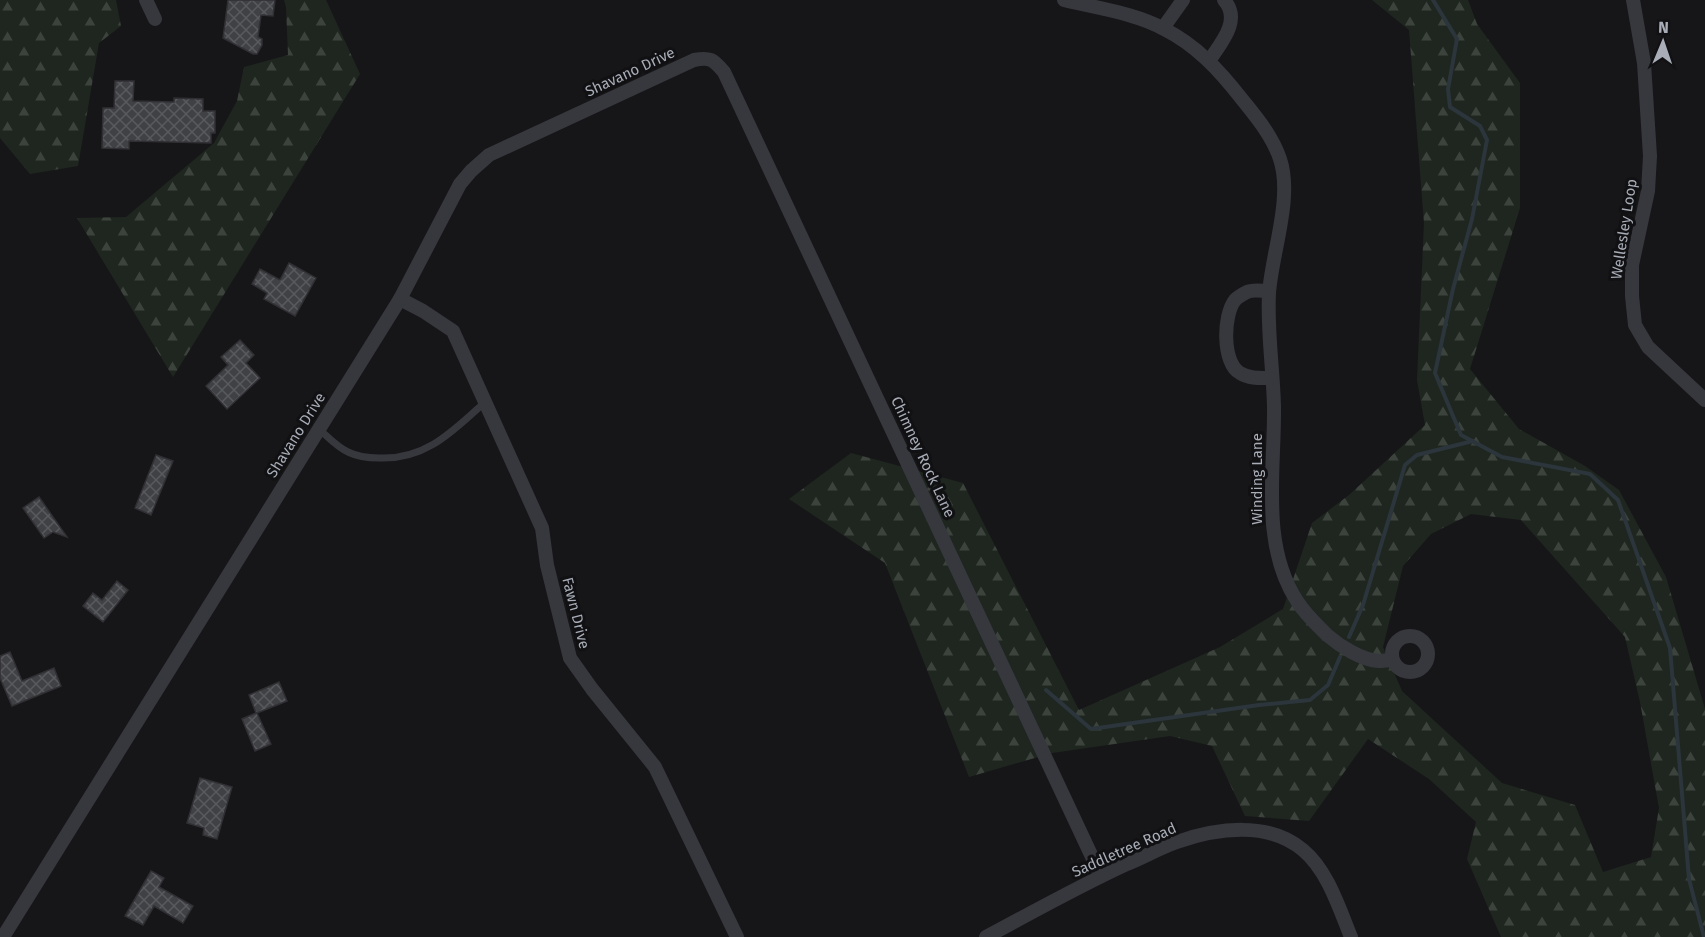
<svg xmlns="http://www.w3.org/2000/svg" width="1705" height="937" font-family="'Fira Sans',sans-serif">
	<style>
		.forest { fill: url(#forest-firs); fill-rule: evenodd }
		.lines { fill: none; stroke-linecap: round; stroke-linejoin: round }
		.stream { stroke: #2c353c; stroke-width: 4 }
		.building { fill: url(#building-cross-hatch); stroke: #303034; stroke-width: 1.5 }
		.lane { stroke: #37383d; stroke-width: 7 }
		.street { stroke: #37383d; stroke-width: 14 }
		.labels { text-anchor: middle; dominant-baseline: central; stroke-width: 6; stroke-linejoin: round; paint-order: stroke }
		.street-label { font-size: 15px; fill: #a8adb8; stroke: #111113 }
	</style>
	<defs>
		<pattern id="forest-firs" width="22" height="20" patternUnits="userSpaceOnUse" patternTransform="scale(1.5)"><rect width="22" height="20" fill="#1e261f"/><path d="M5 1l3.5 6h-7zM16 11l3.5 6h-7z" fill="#3c433d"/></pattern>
		<pattern id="building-cross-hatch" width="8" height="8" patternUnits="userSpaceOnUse" patternTransform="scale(1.5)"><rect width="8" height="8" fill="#404145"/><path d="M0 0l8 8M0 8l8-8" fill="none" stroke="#595a5e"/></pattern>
	</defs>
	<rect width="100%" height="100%" fill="#161618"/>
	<!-- forest -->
	<g class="forest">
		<polygon points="0,0 116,0 121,26 99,43 78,166 30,174 0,138"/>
		<polygon points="284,0 326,0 360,74 173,377 77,218 126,217 214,143 237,101 244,67 288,55 286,7"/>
		<path d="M1372,0H1468L1477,24L1520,83V208L1470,369L1519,429L1585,466L1619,490L1666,577L1705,709V937H1501L1467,859L1476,822L1429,779L1368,739L1309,821L1245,816L1212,746L1170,736L1052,753L969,777L885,563L789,499L851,453L963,483L1079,710L1220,647L1283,609L1312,523L1349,495L1425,425L1417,380L1424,223L1409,30ZM1471,514L1521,520L1625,637L1640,702L1659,808L1651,857L1603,872L1575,805L1502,783L1402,691L1383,647L1403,566L1431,534Z"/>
	</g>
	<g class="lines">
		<!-- stream -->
		<g class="stream">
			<polyline points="1433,0 1457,39 1448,89 1450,107 1480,126 1487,140 1472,219 1453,289 1435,373 1461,435 1502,457 1590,474 1618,500 1670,648 1689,879 1704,937"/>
			<polyline points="1349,637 1363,605 1405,465 1417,455 1473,441"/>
			<polyline points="1046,690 1091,729 1259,705 1310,700 1328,685 1340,657"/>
		</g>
	</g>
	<!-- building -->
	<g class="building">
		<polygon points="228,0 275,0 273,16 261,15 258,37 262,39 262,45 257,54 253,54 223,38"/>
		<polygon points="115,81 134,81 133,101 174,102 174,98 203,99 203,111 215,111 215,133 211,133 211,143 129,141 129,149 102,148 103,108 114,108"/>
		<polygon points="289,263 316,278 295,316 264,299 267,293 252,284 260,269 280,280"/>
		<polygon points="240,340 254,355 246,363 260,378 227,409 206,386 228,365 221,357"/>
		<polygon points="156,455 173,461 151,515 135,508"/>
		<polygon points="39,497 67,537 53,532 44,538 23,508"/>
		<polygon points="117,581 128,590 103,622 83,606 93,593 102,600"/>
		<polygon points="10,652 22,681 54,668 61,686 12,706 0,678 0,656"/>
		<polygon points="279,682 287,701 257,713 271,744 255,751 242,719 256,713 249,695"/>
		<polygon points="200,778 232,787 217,839 203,835 204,828 187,823"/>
		<polygon points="151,871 164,878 159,887 193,906 183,923 154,906 143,925 125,916"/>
	</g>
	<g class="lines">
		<!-- lane -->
		<path class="lane" d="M319,429C328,437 337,447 348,452C358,457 368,458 379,458C426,460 453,431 485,402"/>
		<!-- street -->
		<g class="street">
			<polyline points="146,0 155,19"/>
			<path d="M1064,0C1096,8 1135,13 1164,29C1196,45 1219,70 1241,98C1256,117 1272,135 1280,159C1293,198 1272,252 1269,293C1267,331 1273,368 1274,406C1275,470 1260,544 1297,601C1305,614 1316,624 1327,635C1340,646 1361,660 1379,661C1383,661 1388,660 1392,660"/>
			<polyline points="1633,0 1644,63 1650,156 1648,191 1632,265 1632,296 1635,325 1648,347 1705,400"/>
			<polyline points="1163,28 1183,0"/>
			<path d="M1209,61C1221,43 1242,20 1224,0"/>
			<path d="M1269,291C1263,291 1252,289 1247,292C1243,294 1237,298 1235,300C1223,315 1222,363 1240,373C1250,379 1260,378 1271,378"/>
			<polyline points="400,299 423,311 453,331 542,528 547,565 570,658 592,689 655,767 737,937"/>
			<circle cx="1410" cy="654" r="18"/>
			<path d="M3,937L400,299L460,184L471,171L489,155L694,60C710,57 713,59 724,72L1101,876"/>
			<path d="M986,937C1033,912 1079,886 1127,864C1144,857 1160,848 1177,842C1217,828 1269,821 1303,850C1328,871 1339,908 1351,937"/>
		</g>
	</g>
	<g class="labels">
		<!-- street labels -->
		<g class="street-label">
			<text transform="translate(630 72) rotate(-25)">Shavano Drive</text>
			<text transform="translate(1624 229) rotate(-81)">Wellesley Loop</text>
			<text transform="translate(296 435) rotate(-58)">Shavano Drive</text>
			<text transform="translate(923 457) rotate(65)">Chimney Rock Lane</text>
			<text transform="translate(1257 479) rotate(-90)">Winding Lane</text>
			<text transform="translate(576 613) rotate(76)">Fawn Drive</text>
			<text transform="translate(1124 850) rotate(-24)">Saddletree Road</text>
		</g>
	</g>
	<!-- north arrow -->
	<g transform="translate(1663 42) rotate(2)" stroke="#111113" stroke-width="4.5" paint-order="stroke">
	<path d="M0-4.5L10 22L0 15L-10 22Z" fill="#a8adb8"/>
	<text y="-9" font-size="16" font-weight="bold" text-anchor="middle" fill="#a8adb8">N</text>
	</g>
</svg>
